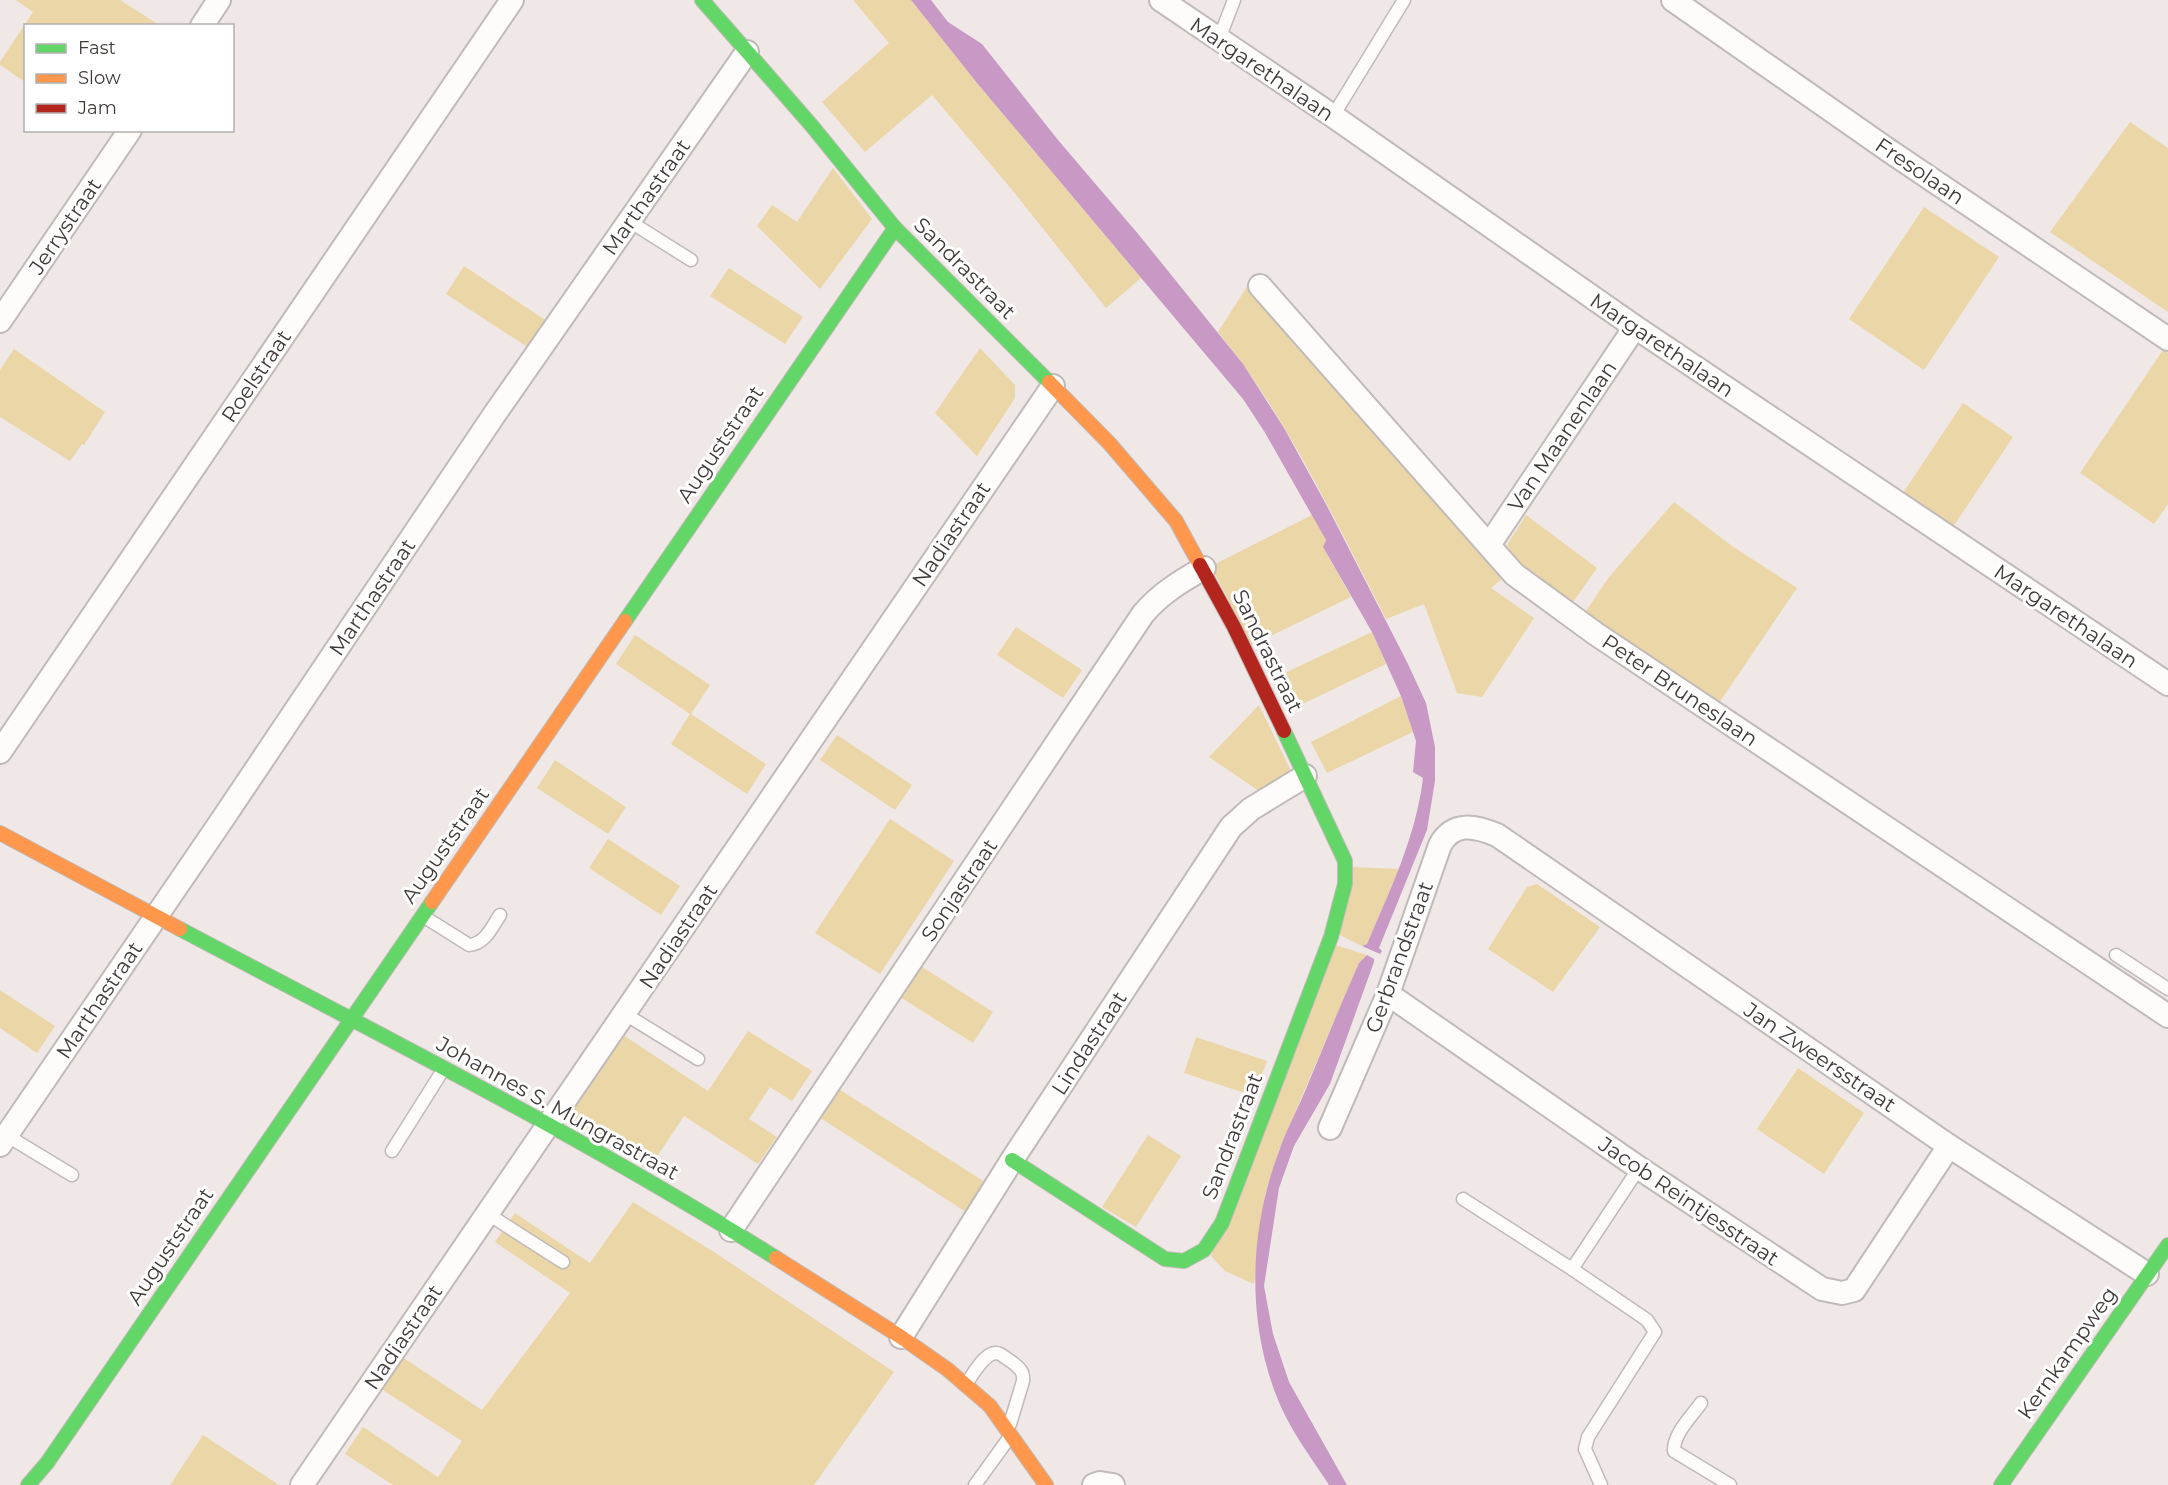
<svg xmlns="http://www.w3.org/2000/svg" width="2168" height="1485" font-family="Montserrat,sans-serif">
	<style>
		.green { fill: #ebd6a7 }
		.water { fill: #c799c4 }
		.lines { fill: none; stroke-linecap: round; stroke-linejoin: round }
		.lane-casing { stroke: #c0bab8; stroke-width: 15 }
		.street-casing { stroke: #c0bab8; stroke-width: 26 }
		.fast-casing { stroke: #c0bab8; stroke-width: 16 }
		.slow-casing { stroke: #c0bab8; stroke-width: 16 }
		.jam-casing { stroke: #c0bab8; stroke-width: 16 }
		.lane { stroke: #fdfcfb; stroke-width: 12 }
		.street { stroke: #fdfcfb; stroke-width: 22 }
		.fast { stroke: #63d668; stroke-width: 14 }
		.slow { stroke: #ff974d; stroke-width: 14 }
		.jam { stroke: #b3261e; stroke-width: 14 }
		.labels { text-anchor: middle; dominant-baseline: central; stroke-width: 6; stroke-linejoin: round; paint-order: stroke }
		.street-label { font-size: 21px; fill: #403a39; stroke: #fff }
	</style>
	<rect width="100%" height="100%" fill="#f0e8e6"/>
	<!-- green -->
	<g class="green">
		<polygon points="16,0 120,0 159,25 26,26 25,82 0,65 0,62 33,12"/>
		<polygon points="853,0 911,0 977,83 1141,278 1106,308 1013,191 932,95 865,152 822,102 889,43"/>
		<polygon points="2130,122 2168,148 2168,312 2050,232"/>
		<polygon points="833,168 872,219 820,289 757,226 772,205 797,222"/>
		<polygon points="1924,207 1999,257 1924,370 1849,319"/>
		<polygon points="464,266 550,323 532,350 446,294"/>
		<polygon points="729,268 803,317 785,344 710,296"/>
		<path d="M1248,285L1503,578L1491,588L1534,618L1482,697L1457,693L1424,604L1386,619C1335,521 1288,418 1218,332Z"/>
		<polygon points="980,348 1015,385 1015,398 977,456 935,413"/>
		<polygon points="14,349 105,412 84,445 82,444 70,461 0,417 0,370"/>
		<polygon points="2163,350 2168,353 2168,504 2154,524 2080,473"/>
		<polygon points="1963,403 2013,437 1953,527 1903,493"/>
		<polygon points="1674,502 1732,546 1797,588 1717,706 1584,614 1609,577"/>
		<polygon points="1312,515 1326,540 1323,547 1351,597 1252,645 1211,566"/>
		<polygon points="1526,515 1597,568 1571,605 1524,571 1507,545"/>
		<polygon points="1016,627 1082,670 1063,698 997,655"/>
		<polygon points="1372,632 1386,664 1290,710 1274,678"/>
		<polygon points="635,635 710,685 691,714 766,764 747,794 671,744 690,714 616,664"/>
		<polygon points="1401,696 1413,732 1327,773 1311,742"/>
		<polygon points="1259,705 1291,771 1266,796 1209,757"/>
		<polygon points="837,735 912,785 895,810 820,760"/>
		<polygon points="555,760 626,807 608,834 537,788"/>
		<polygon points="890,819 954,861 880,974 815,933"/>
		<polygon points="608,839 680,886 661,915 589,868"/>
		<polygon points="1353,867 1399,869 1367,944 1362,946 1338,934"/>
		<polygon points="1537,884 1600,927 1553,992 1488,949 1527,887"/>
		<polygon points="1335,945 1367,955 1359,963 1279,1150 1265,1195 1254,1284 1225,1271 1211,1256"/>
		<polygon points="919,965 993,1012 973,1043 900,997"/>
		<polygon points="0,990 55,1026 37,1053 0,1028"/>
		<polygon points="748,1031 812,1071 792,1101 770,1087 749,1119 777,1137 758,1164 684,1116 648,1170 568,1118 568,1111 620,1033 708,1091"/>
		<polygon points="1196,1037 1267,1061 1254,1096 1184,1073"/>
		<polygon points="1798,1068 1864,1113 1824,1174 1757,1129"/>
		<polygon points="837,1088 985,1182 966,1212 819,1117"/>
		<polygon points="1148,1135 1181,1156 1136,1227 1102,1207"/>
		<polygon points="633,1202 714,1252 894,1372 814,1485 393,1485 345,1454 363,1427 438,1477 462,1441 378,1387 399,1355 482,1410 570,1293 495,1242 515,1213 590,1263"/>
		<polygon points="203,1435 279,1485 170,1485"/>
	</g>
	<!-- water -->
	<g class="water">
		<path d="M911,0H931L948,22L982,44L1058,140L1139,235L1243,364L1284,428L1327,506L1407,662L1426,703L1435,747V781L1427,830L1379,948L1382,951L1380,954L1362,946L1367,944C1390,890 1416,837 1423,778L1413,772L1416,741L1401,696L1372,632L1323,547L1326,540L1264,431L1243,399L977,83Z"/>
		<path d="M1367,955L1374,959V962L1330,1084L1294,1146L1279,1188L1264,1286L1273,1334L1289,1382L1347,1485H1329C1310,1456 1288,1427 1276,1395C1246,1317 1250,1228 1279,1151C1287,1128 1299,1107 1308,1084C1325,1044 1341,1003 1359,963Z"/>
	</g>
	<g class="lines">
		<defs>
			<g id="lane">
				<polyline points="1219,39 1234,0"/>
				<polyline points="1333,116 1404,0"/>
				<polyline points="629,221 691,260"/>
				<path d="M423,916L469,945C485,944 492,927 500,915"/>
				<polyline points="2116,955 2168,989"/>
				<polyline points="625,1014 698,1059"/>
				<polyline points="6,1135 72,1175"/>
				<polyline points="392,1151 443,1070"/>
				<polyline points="1463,1199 1572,1269 1647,1320 1655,1332 1588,1437 1585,1449 1601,1485"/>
				<polyline points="488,1214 563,1262"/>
				<polyline points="1572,1269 1639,1168"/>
				<path d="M966,1384C973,1375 986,1348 1000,1354C1004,1356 1008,1360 1012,1362C1019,1368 1024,1371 1023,1381L1010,1424"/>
				<path d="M1701,1403C1692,1416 1673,1434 1674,1451L1730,1485"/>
				<polyline points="975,1485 1009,1438"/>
			</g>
			<g id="street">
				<polyline points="1161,0 1333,116 1635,327 2168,684"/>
				<polyline points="1673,0 1891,152 2168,339"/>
				<polyline points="202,26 219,0"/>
				<polyline points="1260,286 1514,574 1596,634 2168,1016"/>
				<polyline points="0,321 130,130"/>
				<polyline points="1489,545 1635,327"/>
				<polyline points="0,752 512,0"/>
				<polyline points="1388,994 1639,1168 1822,1289 1842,1293 1854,1290 1949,1146"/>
				<path d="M1330,1128L1388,994L1440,845C1453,821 1475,826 1497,835L1949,1146L2147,1274"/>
				<polyline points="0,1145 222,820 494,415 747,52"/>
				<path d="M731,1230L1143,614C1161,593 1180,582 1204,568"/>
				<polyline points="901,1337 1012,1160 1231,827 1251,809 1305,776"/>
				<polyline points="302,1485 1053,386"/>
				<polyline points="1094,1485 1100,1483 1113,1485"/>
			</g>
			<g id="fast">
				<polyline points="702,0 812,126 895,228 1049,382"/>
				<polyline points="625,621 895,228"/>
				<path d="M180,929C380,1035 584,1137 776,1258"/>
				<polyline points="1012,1160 1165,1259 1184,1261 1204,1250 1222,1223 1331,937 1345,884 1345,861 1284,731"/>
				<polyline points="28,1485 47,1463 432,902"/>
				<polyline points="2001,1485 2168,1245"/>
			</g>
			<g id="slow">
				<polyline points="1049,382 1110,444 1176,521 1200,565"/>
				<polyline points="0,833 180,929"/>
				<polyline points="432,902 625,621"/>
				<polyline points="776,1258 901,1337 947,1369 990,1406 1046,1485"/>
			</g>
			<polyline id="jam" points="1200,565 1234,627 1284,731"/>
		</defs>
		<!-- lane casing -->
		<use href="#lane" class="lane-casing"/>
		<!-- street casing -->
		<use href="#street" class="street-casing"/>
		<!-- fast casing -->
		<use href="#fast" class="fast-casing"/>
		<!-- slow casing -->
		<use href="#slow" class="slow-casing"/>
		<!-- jam casing -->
		<use href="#jam" class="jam-casing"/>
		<!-- lane -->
		<use href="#lane" class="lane"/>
		<!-- street -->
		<use href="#street" class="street"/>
		<!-- fast -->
		<use href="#fast" class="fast"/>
		<!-- slow -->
		<use href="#slow" class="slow"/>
		<!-- jam -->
		<use href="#jam" class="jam"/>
	</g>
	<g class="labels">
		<!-- street labels -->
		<g class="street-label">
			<text transform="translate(1262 69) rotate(34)">Margarethalaan</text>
			<text transform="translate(1920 171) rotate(34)">Fresolaan</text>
			<text transform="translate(646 197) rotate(-55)">Marthastraat</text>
			<text transform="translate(65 226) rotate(-56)">Jerrystraat</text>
			<text transform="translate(965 268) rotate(45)">Sandrastraat</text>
			<text transform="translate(1662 345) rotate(34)">Margarethalaan</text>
			<text transform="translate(256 376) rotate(-56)">Roelstraat</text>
			<text transform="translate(1562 436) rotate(-56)">Van Maanenlaan</text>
			<text transform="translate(720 444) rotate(-56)">Auguststraat</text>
			<text transform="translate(951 534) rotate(-56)">Nadiastraat</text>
			<text transform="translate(372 597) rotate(-56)">Marthastraat</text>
			<text transform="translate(2066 616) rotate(34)">Margarethalaan</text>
			<text transform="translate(1268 651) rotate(64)">Sandrastraat</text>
			<text transform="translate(1680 690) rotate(34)">Peter Bruneslaan</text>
			<text transform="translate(445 845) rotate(-55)">Auguststraat</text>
			<text transform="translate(959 890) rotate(-56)">Sonjastraat</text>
			<text transform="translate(678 936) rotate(-56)">Nadiastraat</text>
			<text transform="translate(1399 957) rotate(-70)">Gerbrandstraat</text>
			<text transform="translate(99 1000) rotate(-56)">Marthastraat</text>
			<text transform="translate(1089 1043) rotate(-57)">Lindastraat</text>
			<text transform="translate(1820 1057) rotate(34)">Jan Zweersstraat</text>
			<text transform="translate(558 1108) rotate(29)">Johannes S. Mungrastraat</text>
			<text transform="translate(1232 1136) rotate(-69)">Sandrastraat</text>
			<text transform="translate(1689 1201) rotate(34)">Jacob Reintjesstraat</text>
			<text transform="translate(170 1246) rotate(-56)">Auguststraat</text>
			<text transform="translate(403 1337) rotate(-56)">Nadiastraat</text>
			<text transform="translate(2067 1353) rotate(-55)">Kernkampweg</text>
		</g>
	</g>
	<!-- legend -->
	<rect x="24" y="24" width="210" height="108" fill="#ffffff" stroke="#b3b0b0" stroke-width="1.5"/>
	<rect x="36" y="44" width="30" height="9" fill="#63d668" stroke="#b3b0b0" stroke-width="1.5"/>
	<text x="78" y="54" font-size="18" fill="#403a39">Fast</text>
	<rect x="36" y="74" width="30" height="9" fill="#ff974d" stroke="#b3b0b0" stroke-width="1.5"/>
	<text x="78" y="84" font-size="18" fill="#403a39">Slow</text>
	<rect x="36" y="104" width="30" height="9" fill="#b3261e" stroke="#b3b0b0" stroke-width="1.5"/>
	<text x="78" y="114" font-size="18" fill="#403a39">Jam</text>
</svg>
